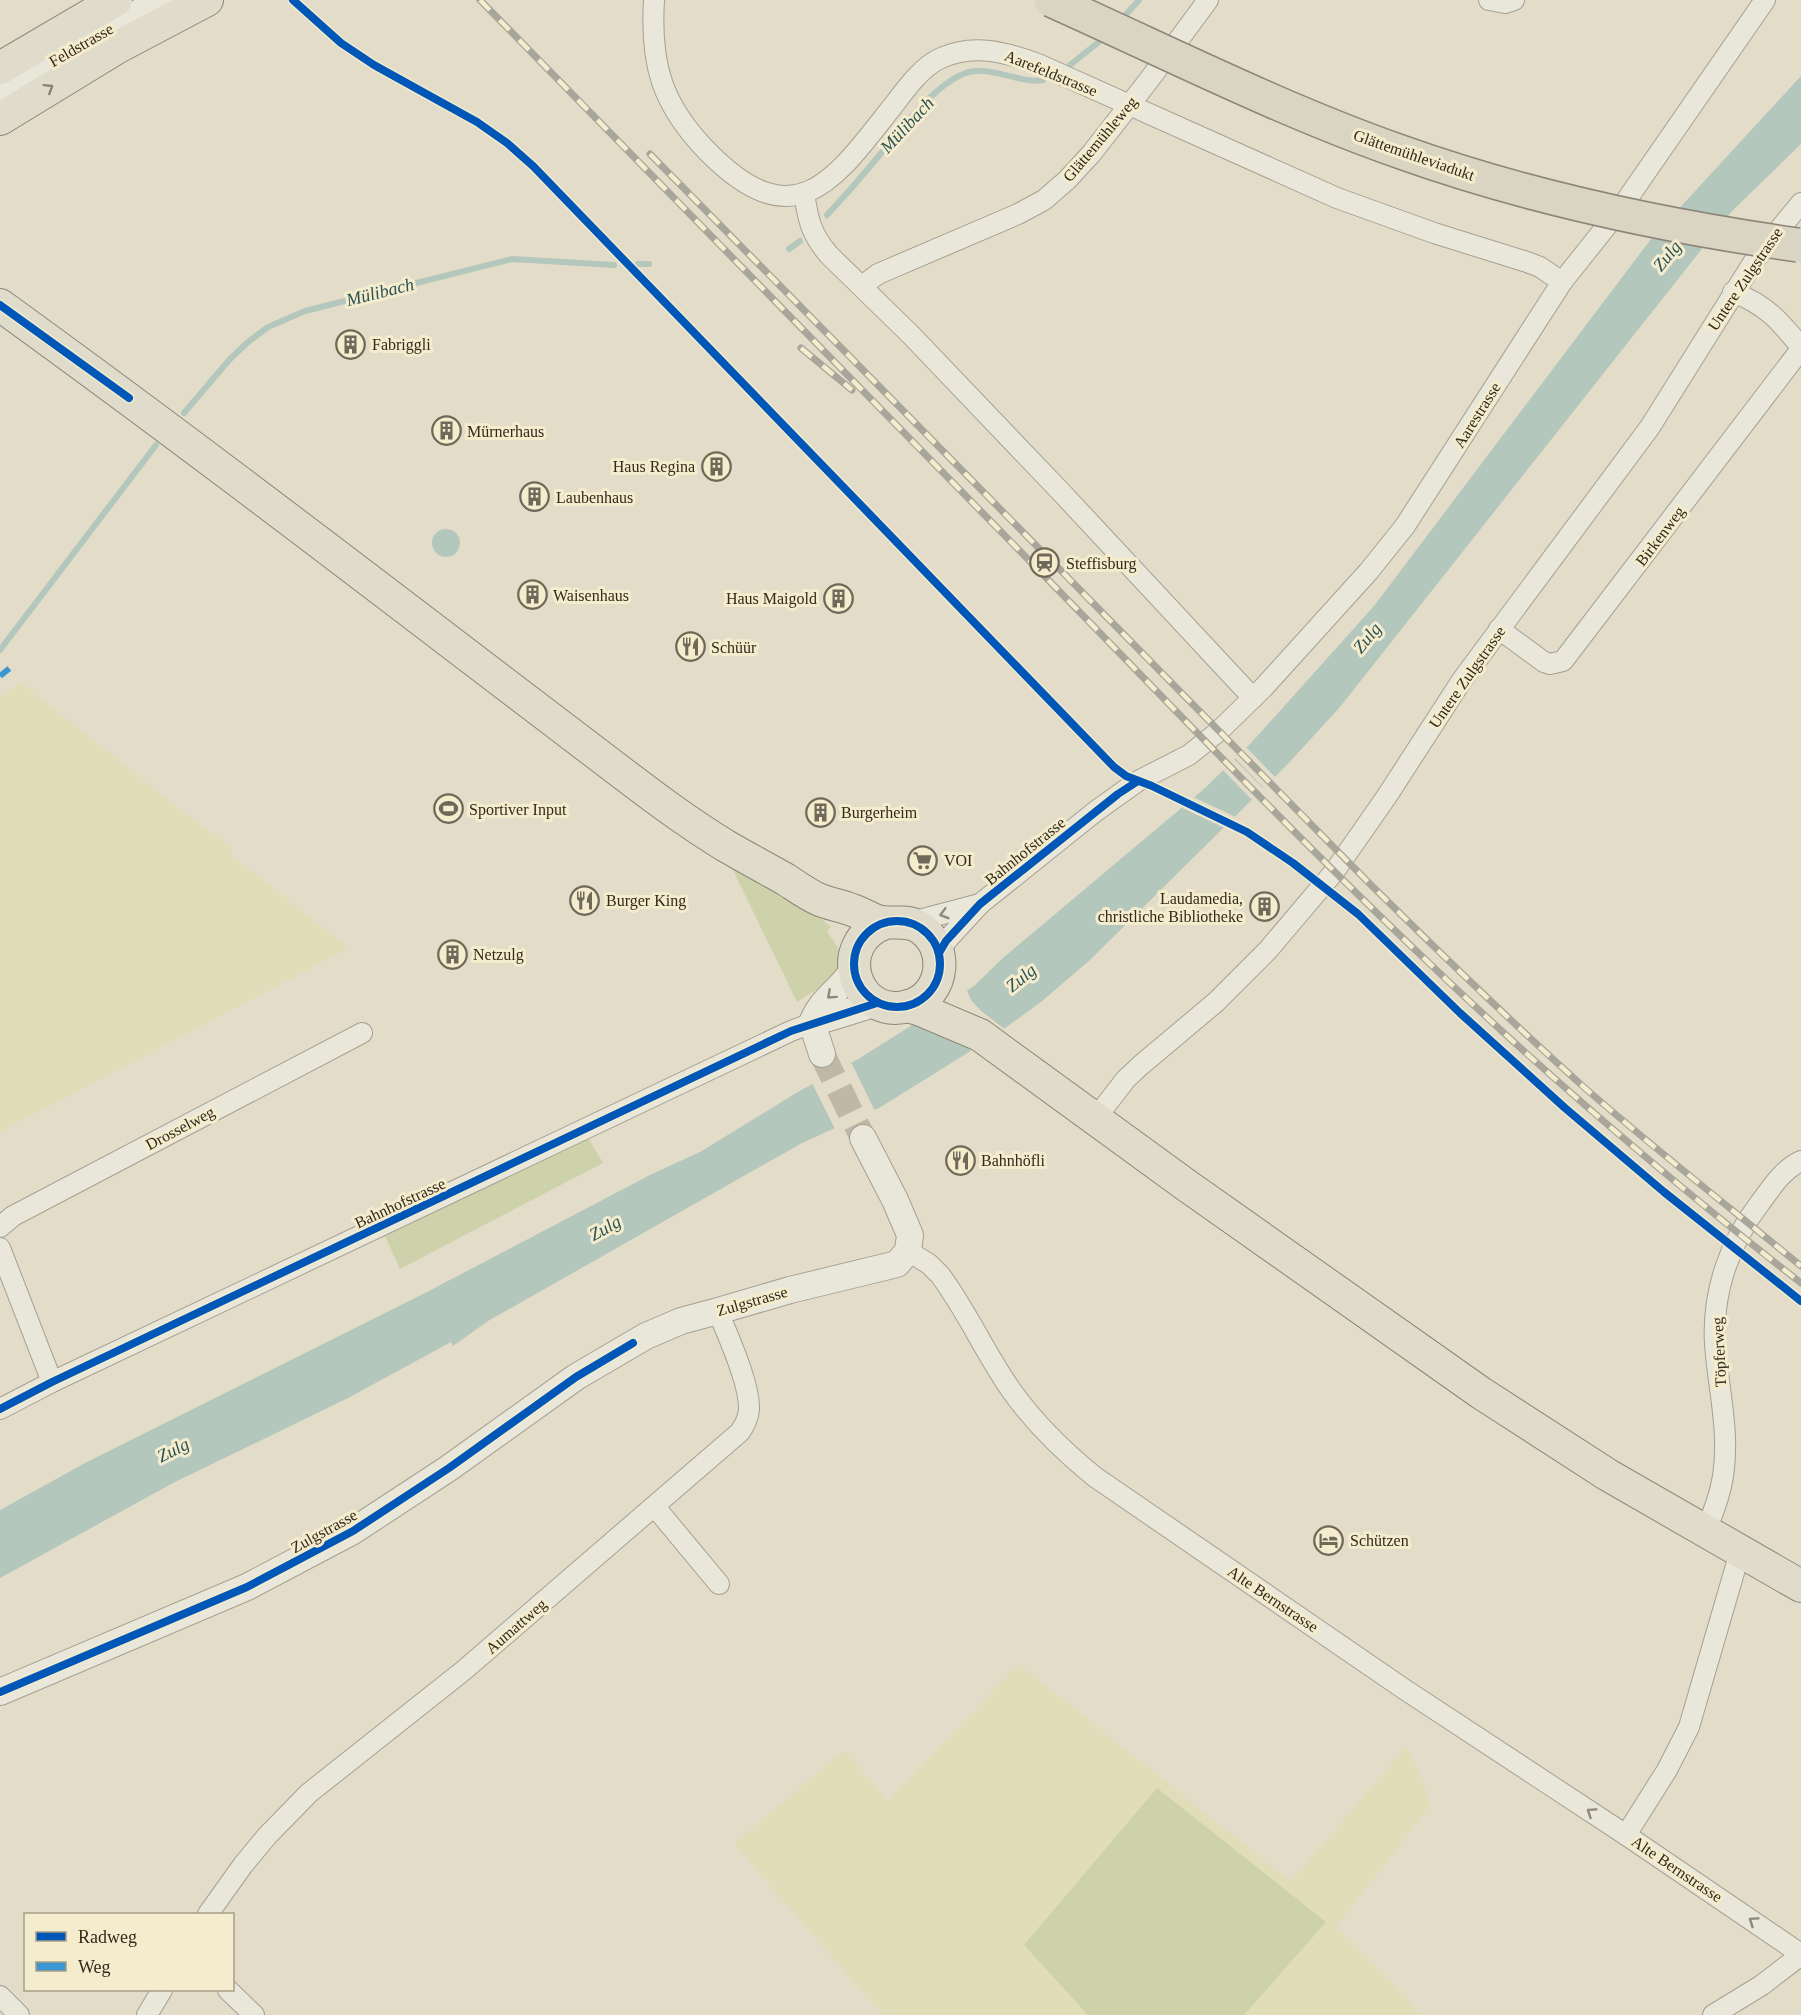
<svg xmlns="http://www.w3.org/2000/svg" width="1801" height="2015" font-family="'Times New Roman',serif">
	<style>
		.farmland { fill: #e1ddb9 }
		.green { fill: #ced2ab }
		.water { fill: #b4c7bd }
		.pier { fill: #e2dcc8 }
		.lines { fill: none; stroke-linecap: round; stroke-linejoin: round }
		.stream { stroke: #b4c7bd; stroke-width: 6 }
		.tertiary-tunnel { stroke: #bfb8a6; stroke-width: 26; stroke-dasharray: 26 13; stroke-linecap: butt }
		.minor-casing { stroke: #a6a092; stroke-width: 22 }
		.tertiary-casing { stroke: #a6a092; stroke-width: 28 }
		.secondary-casing { stroke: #969082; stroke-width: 32 }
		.primary-casing { stroke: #8c8679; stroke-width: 34 }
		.minor { stroke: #e9e6da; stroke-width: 20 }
		.tertiary { stroke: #e9e6da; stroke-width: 26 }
		.secondary { stroke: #e9e6da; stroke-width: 28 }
		.primary { stroke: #e0dccb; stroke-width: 32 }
		.rail-casing { stroke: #a8a59b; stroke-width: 7 }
		.rail { stroke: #f4eccd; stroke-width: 4.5; stroke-dasharray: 14; stroke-linecap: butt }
		.trunk-bridge-casing { stroke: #8c8679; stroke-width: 36; stroke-linecap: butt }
		.trunk-bridge { stroke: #dad4c2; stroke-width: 33 }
		.quiet { stroke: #3d96d4; stroke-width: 6; stroke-dasharray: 12 6; stroke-linecap: butt }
		.cycleway-casing { stroke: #f4eccd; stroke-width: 11 }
		.cycleway { stroke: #0057b8; stroke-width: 8 }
		.oneway { stroke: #8a8274 }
		.oneway2 { stroke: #8e887b }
		.labels { text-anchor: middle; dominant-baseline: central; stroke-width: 6; stroke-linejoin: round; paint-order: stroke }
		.street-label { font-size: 16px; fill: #33291c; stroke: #f4eccd }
		.poi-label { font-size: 16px; fill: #33291c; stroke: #f4eccd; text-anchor: start }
		.water-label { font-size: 18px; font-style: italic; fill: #2b5253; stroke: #f4eccd }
	</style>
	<rect width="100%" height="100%" fill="#e2dcc8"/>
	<!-- farmland -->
	<g class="farmland">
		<polygon points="20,682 210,833 218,836 231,849 231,853 237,860 349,948 0,1132 0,699"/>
		<polygon points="1019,1664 1291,1882 1406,1747 1422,1778 1430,1806 1336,1927 1423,2015 883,2015 734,1844 844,1750 888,1801"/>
	</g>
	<!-- green -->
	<g class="green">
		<path d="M733,866L814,913L831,927L827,931L841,952C840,978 817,989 797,1002L732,868Z"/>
		<polygon points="588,1137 603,1163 400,1269 385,1236"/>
		<polygon points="1157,1788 1326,1922 1244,2015 1088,2015 1024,1945"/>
	</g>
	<!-- water -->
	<g class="water">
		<polygon points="1801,76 1801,144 1731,212 1340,707 1286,766 1090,960 1041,1002 990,1039 879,1108 802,1143 488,1321 453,1346 451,1342 350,1397 173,1483 0,1578 0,1510 87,1462 427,1292 652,1174 700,1152 796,1093 860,1058 974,986 1004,957 1204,789 1251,743 1305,683 1374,606 1651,239"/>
		<circle cx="446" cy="543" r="14"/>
	</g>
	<!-- pier -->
	<g class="pier">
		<polygon points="1244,745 1277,779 1266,790 1233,756"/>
		<polygon points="1232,757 1265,790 1254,802 1221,768"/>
		<polygon points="1191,796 1238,818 1227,829 1178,806"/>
		<polygon points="966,988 971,1000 980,1010 1007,1031 974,1053 957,1040 912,1021"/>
		<polygon points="850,1060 876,1113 836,1131 811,1081"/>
	</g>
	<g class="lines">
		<!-- stream -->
		<g class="stream">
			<polyline points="1120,21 1139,0"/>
			<polyline points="1070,65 1105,37"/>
			<path d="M827,215C843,198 858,181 873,163C895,137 940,74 975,71C997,69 1024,84 1043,80"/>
			<polyline points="789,249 800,241"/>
			<polyline points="638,264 649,264"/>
			<polyline points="184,413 230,359 248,342 268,327 305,311 512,259 614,265"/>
			<polyline points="0,650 156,445"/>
		</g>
		<!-- tertiary-tunnel -->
		<polyline class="tertiary-tunnel" points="822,1054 863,1138"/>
		<defs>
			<g id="minor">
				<path d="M654,0C650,65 662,105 708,152C798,243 837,176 896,102C908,86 923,66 941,58C974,43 1005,52 1038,64L1337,198L1434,233L1527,262L1540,267L1562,282"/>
				<polyline points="1489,0 1505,3 1514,0"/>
				<path d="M804,193C808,220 811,234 829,255L911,335L1061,492L1253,698"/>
				<polyline points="862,286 878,274 1018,214 1044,200 1067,180 1091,154 1149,80 1208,0"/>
				<path d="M1733,292C1766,305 1779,320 1801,347"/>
				<polyline points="1499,629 1544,662 1550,664 1563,661 1801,349"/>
				<polyline points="908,923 980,904"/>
				<polyline points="939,953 946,941 980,904 1096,811 1138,781 1189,755 1219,731 1263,688 1369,571 1405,526 1562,282 1621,208 1765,0"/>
				<polyline points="1095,1119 1126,1079 1141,1065 1216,1002 1268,950 1334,872 1387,796 1462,680 1650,427 1756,258 1801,203"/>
				<polyline points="0,1227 13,1216 362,1033"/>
				<polyline points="0,1248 52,1382"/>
				<path d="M908,1251L929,1264L940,1275C967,1311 985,1353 1011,1390C1035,1424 1063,1451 1095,1477L1404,1689L1626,1835L1801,1954"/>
				<polyline points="0,1409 52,1382 791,1031 812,1023"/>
				<polyline points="655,1507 719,1584"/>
				<path d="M1705,1532C1713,1514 1720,1496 1723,1476C1730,1432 1718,1388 1715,1344C1712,1293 1729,1243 1760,1203C1772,1187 1782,1170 1801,1161"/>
				<polyline points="1626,1835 1667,1770 1689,1727 1740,1552"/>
				<path d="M208,1914L243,1865L267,1836L309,1793L463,1671L740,1432C745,1425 748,1418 749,1410C750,1383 728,1337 718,1311"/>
				<polyline points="228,1990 254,2015"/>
				<polyline points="0,1996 19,2015"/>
				<polyline points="147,2015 162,1990"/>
				<polyline points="1713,2015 1762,1985 1801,1955"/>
			</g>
			<g id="tertiary">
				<polyline points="812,1023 877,1003"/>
				<path d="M822,1054L812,1023C823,996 839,992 854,969"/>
				<polyline points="0,1692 247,1587 353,1531 449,1468 576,1377 646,1336 681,1321 718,1311 790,1290 897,1264 908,1251 910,1235 895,1200 863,1138"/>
			</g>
			<polyline id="secondary" points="0,94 55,60 163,0"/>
			<g id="primary">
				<polyline points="0,68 116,0"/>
				<polyline points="0,119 118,47 207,0"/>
				<path d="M0,305C155,417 306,532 458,648C508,686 559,725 609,763C647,792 685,821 726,846C745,857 765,868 785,879C796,886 808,895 820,900C830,904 842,906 852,910C861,913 869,918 877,921C891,925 904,919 917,926C950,944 946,995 909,1006C855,1021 830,943 885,923"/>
				<polyline points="908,1006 921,1010 980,1035 1186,1185 1481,1393 1608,1475 1801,1586"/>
			</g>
		</defs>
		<!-- minor casing -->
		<use href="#minor" class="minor-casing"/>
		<!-- tertiary casing -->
		<use href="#tertiary" class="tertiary-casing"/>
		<!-- secondary casing -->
		<use href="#secondary" class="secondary-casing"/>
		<!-- primary casing -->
		<use href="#primary" class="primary-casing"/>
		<!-- minor -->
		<use href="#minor" class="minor"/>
		<!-- tertiary -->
		<use href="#tertiary" class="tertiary"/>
		<!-- secondary -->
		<use href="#secondary" class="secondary"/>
		<!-- primary -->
		<use href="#primary" class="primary"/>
		<defs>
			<g id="rail">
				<path d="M480,0C674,198 869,397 1063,595C1184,719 1303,844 1429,963C1547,1076 1672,1182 1801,1283"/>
				<path d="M650,154L1367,881C1439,952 1511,1022 1586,1089C1656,1150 1729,1207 1801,1266"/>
				<polyline points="801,348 852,390"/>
			</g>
		</defs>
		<!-- rail casing -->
		<use href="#rail" class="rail-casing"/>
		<!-- rail -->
		<use href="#rail" class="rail"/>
		<defs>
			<path id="trunk-bridge" d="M1051,0C1167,52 1281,110 1401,152C1530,198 1663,226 1798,245"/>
		</defs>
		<!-- trunk-bridge casing -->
		<use href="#trunk-bridge" class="trunk-bridge-casing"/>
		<!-- trunk-bridge -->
		<use href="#trunk-bridge" class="trunk-bridge"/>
		<!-- quiet -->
		<polyline class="quiet" points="0,676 10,668"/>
		<defs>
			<g id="cycleway">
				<polyline points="293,0 341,43 374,65 477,122 507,143 533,166 1114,767 1126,776 1152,786 1247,832 1293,863 1358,914 1460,1013 1565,1108 1664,1192 1801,1301"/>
				<polyline points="0,305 129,398"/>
				<circle cx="897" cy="964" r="43"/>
				<polyline points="939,953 946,941 980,904 1118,794 1138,781"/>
				<polyline points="0,1409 52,1382 791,1031 877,1003"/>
				<polyline points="0,1692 247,1587 353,1531 449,1468 576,1377 633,1343"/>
			</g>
		</defs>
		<!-- cycleway casing -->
		<use href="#cycleway" class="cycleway-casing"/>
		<!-- cycleway -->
		<use href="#cycleway" class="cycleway"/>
	</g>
	<!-- one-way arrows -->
	<defs><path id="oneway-chevron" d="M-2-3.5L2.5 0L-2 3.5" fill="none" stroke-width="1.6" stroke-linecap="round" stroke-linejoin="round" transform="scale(1.5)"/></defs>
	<use class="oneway" href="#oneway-chevron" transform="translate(49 88) rotate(-32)"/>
	<g class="oneway2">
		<use href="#oneway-chevron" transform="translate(944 914) rotate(164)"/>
		<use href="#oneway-chevron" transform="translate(831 995) rotate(138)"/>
		<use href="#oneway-chevron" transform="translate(1591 1812) rotate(-146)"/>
		<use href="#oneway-chevron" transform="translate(1753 1921) rotate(-146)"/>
	</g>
	<!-- icons -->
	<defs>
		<symbol id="building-ring" viewBox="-11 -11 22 22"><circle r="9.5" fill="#f4eccd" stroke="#706858" stroke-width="1.5"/><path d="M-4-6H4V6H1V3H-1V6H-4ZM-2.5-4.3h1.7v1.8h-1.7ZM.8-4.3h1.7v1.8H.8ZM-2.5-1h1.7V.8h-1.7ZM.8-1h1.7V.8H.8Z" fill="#706858"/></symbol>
		<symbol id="station-ring" viewBox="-11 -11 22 22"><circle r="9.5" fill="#f4eccd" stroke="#706858" stroke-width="1.5"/><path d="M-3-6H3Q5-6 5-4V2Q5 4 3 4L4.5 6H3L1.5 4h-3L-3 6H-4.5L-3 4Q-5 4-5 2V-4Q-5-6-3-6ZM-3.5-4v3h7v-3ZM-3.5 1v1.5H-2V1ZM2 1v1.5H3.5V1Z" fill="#706858"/></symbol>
		<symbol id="restaurant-ring" viewBox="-11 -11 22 22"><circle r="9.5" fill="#f4eccd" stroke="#706858" stroke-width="1.5"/><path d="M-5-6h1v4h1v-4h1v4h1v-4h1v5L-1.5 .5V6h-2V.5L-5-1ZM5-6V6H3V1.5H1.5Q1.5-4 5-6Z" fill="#706858"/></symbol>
		<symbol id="stadium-ring" viewBox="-11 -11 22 22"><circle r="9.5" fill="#f4eccd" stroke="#706858" stroke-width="1.5"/><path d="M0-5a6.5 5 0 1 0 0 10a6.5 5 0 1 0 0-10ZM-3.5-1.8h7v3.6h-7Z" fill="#706858"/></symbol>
		<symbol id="supermarket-ring" viewBox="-11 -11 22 22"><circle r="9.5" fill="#f4eccd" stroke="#706858" stroke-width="1.5"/><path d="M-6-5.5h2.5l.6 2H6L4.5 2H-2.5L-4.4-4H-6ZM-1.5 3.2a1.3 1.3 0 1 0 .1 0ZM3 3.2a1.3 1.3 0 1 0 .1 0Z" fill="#706858"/></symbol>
		<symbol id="hotel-ring" viewBox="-11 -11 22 22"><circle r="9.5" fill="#f4eccd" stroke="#706858" stroke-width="1.5"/><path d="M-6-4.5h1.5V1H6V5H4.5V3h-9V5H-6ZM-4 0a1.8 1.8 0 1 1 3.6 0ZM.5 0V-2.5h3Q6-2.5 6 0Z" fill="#706858"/></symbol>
	</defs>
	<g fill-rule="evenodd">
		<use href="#building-ring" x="334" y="328" width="33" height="33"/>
		<use href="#building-ring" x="430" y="414" width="33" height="33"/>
		<use href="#building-ring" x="700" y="450" width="33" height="33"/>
		<use href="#building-ring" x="518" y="480" width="33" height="33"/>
		<use href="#station-ring" x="1028" y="546" width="33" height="33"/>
		<use href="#building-ring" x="516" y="578" width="33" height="33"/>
		<use href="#building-ring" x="822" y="582" width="33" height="33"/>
		<use href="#restaurant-ring" x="674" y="630" width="33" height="33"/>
		<use href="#stadium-ring" x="432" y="792" width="33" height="33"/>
		<use href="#building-ring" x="804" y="796" width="33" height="33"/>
		<use href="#supermarket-ring" x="906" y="844" width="33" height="33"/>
		<use href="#restaurant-ring" x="568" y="884" width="33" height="33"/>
		<use href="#building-ring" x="1248" y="890" width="33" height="33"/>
		<use href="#building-ring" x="436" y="938" width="33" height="33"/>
		<use href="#restaurant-ring" x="944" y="1144" width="33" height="33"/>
		<use href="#hotel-ring" x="1312" y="1524" width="33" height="33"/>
	</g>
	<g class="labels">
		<!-- street labels -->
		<g class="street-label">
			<text transform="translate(81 45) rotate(-30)">Feldstrasse</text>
			<text transform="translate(1051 73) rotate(22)">Aarefeldstrasse</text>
			<text transform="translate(1100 139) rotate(-50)">Glättemühleweg</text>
			<text transform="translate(1414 155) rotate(19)">Glättemühleviadukt</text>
			<text transform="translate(1745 279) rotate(-56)">Untere Zulgstrasse</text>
			<text transform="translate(1477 415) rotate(-58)">Aarestrasse</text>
			<text transform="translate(1660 536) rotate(-53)">Birkenweg</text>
			<text transform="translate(1467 677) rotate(-55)">Untere Zulgstrasse</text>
			<text transform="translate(1025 851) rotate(-39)">Bahnhofstrasse</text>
			<text transform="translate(180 1128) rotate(-28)">Drosselweg</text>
			<text transform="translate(400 1203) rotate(-25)">Bahnhofstrasse</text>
			<text transform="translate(752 1301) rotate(-16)">Zulgstrasse</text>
			<text transform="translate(1719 1352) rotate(-93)">Töpferweg</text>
			<text transform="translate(324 1531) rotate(-29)">Zulgstrasse</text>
			<text transform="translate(1273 1599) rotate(34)">Alte Bernstrasse</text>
			<text transform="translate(516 1626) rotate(-41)">Aumattweg</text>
			<text transform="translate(1677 1869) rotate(34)">Alte Bernstrasse</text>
		</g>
		<!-- poi labels -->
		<g class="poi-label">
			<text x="372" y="344">Fabriggli</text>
			<text x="467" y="431">Mürnerhaus</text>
			<text x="695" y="466" text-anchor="end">Haus Regina</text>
			<text x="556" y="497">Laubenhaus</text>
			<text x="1066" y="563">Steffisburg</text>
			<text x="553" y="595">Waisenhaus</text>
			<text x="817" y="598" text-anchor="end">Haus Maigold</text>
			<text x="711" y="647">Schüür</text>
			<text x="469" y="809">Sportiver Input</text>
			<text x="841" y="812">Burgerheim</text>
			<text x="944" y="860">VOI</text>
			<text x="1243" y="898" text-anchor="end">Laudamedia,<tspan x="1243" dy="18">christliche Bibliotheke</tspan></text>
			<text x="606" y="900">Burger King</text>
			<text x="473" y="954">Netzulg</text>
			<text x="981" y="1160">Bahnhöfli</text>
			<text x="1350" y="1540">Schützen</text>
		</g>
		<!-- water labels -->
		<g class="water-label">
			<text transform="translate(907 125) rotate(-47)">Mülibach</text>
			<text transform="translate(1667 256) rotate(-51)">Zulg</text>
			<text transform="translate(380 292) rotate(-14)">Mülibach</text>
			<text transform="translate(1367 638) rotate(-51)">Zulg</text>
			<text transform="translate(1021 978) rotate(-39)">Zulg</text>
			<text transform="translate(605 1228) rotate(-29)">Zulg</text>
			<text transform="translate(173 1450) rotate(-27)">Zulg</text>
		</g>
	</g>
	<!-- legend -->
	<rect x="24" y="1913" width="210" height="78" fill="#f4eccd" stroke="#a79e86" stroke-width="1.5"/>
	<rect x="36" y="1932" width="30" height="9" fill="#0057b8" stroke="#a79e86" stroke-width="1.5"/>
	<text x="78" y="1943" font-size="18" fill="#33291c">Radweg</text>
	<rect x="36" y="1962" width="30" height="9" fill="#3d96d4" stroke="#a79e86" stroke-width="1.5"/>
	<text x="78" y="1973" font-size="18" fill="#33291c">Weg</text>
</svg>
